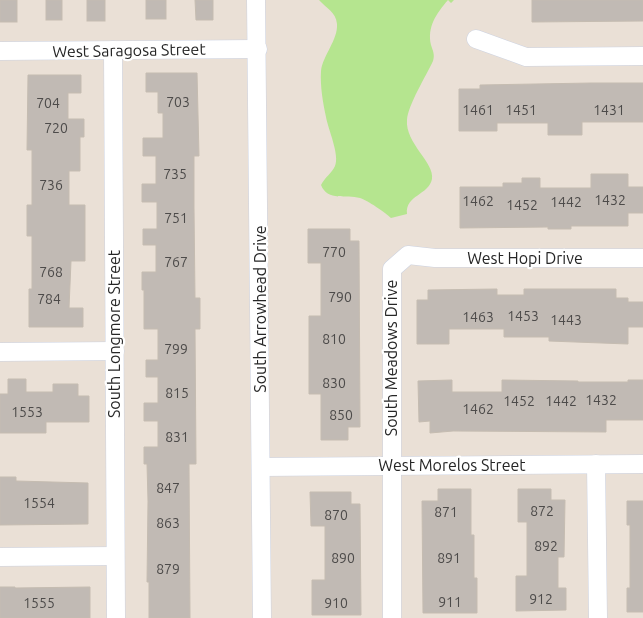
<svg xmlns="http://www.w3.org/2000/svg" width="643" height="618" font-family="Ubuntu,sans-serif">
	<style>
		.green { fill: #b5e58f }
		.building { fill: #c1bab4; stroke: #c5bcb1 }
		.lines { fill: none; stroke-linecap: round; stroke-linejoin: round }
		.minor-casing { stroke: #ccd2e1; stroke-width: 19 }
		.minor { stroke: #fff; stroke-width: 18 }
		.labels { text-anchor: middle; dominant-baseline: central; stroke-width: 4.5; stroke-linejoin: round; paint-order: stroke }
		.number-label { font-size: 14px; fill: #4d4b4a }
		.street-label { font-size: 16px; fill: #262626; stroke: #fff }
	</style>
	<rect width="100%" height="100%" fill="#eae0d6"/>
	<!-- green -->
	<path class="green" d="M319,0H454L451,3L448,0C436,14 427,27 431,45C433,51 435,55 433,61C426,76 408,105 407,120C405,143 435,163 432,179C429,195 405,195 407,214L391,218C386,213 367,200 360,198C346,194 328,202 321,185C325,177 332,173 335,166C340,155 328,129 326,117C323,103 320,86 321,71C323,55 338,40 337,24C336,12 326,8 319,0Z"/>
	<!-- building -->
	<g class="building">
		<rect x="0" y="0" width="17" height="22"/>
		<rect x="46" y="0" width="16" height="20"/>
		<rect x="87" y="0" width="18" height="21"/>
		<rect x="146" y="0" width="20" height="19"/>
		<polygon points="195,0 213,0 213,20 196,20"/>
		<polygon points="532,0 643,0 643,21 532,22"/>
		<polygon points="146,73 197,73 199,156 194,156 194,208 195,298 200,298 200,329 195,329 196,464 189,464 190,618 149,618 149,582 147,582 148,501 147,464 144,464 144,447 158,447 158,421 144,421 144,403 158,403 158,377 146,377 146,360 158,360 158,329 144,329 144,290 142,290 142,272 156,272 156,245 143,245 143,229 157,229 157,202 142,202 142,184 156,184 156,156 143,156 143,138 163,138 163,113 158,113 158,92 146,92"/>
		<polygon points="28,75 81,75 81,93 68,93 68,119 84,119 84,137 80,137 80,171 69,171 69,205 85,205 85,261 71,261 69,308 83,308 83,327 29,327 29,289 32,289 32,236 27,236 27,205 32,205 32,150 27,150"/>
		<polygon points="591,83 643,83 643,122 582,122 582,135 548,135 548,123 497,123 497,131 459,131 459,89 480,89 480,85"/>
		<polygon points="591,174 628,174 628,187 643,187 643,213 628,213 628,226 571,226 571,229 548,229 548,227 460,228 460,187 503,187 503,183 522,183 522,178 540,178 540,188 591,188"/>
		<polygon points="308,229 350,229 350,241 359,241 360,427 348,427 348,440 321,440 321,394 309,394 309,316 321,316 321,263 308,263"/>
		<polygon points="497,289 497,295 524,295 524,289 616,289 616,298 628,298 628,302 643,302 643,327 628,327 628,344 549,341 549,337 504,337 504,329 449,329 449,344 417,344 417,300 428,300 428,290"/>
		<polygon points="8,379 26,379 26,392 53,392 53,384 78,384 78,396 89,396 89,422 46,422 46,433 0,433 0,394 8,394"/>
		<polygon points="452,380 452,392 502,392 502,380 578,381 578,382 628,382 628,380 643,380 643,420 606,420 606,432 453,431 430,433 430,421 419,422 418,381"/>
		<polygon points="0,477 16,477 16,481 88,483 88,524 0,525"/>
		<polygon points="438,489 471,489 471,535 474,535 474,578 477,578 477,613 423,613 422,501 438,501"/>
		<polygon points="518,489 551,489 551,500 565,500 564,557 558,557 558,588 566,588 566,610 516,611 516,576 527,576 527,522 518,522"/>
		<polygon points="310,492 351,492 351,504 360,504 361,615 312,615 312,580 325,580 325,526 311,526"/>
		<polygon points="627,501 643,501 643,612 627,612 627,588 630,588 630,525 627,525"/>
		<polygon points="0,587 15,587 15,588 90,587 90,618 0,618"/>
	</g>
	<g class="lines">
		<defs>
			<g id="minor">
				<polyline points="256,0 262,618"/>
				<polyline points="476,39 526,57 643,56"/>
				<polyline points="113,50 116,618"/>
				<polyline points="0,51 258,49"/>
				<polyline points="0,352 115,351"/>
				<polyline points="596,464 598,618"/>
				<polyline points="261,467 643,464"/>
				<polyline points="0,557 115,556"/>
				<polyline points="392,618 392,269 408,255 435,258 643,258"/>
			</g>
		</defs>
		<!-- minor casing -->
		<use href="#minor" class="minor-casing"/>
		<!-- minor -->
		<use href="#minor" class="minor"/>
	</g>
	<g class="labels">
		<!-- number labels -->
		<g class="number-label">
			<text x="178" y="102">703</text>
			<text x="48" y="103">704</text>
			<text x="478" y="110">1461</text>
			<text x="521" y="110">1451</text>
			<text x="609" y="110">1431</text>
			<text x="56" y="128">720</text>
			<text x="175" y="174">735</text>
			<text x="51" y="185">736</text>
			<text x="610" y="200">1432</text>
			<text x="478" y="201">1462</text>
			<text x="566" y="202">1442</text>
			<text x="522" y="205">1452</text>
			<text x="176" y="218">751</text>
			<text x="334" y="252">770</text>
			<text x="176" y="262">767</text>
			<text x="51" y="272">768</text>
			<text x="340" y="297">790</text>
			<text x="49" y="299">784</text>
			<text x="523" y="316">1453</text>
			<text x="478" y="317">1463</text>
			<text x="566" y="320">1443</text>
			<text x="334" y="339">810</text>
			<text x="176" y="349">799</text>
			<text x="334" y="383">830</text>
			<text x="177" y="393">815</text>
			<text x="601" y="400">1432</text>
			<text x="519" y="401">1452</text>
			<text x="561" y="401">1442</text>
			<text x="478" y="409">1462</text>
			<text x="27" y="412">1553</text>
			<text x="341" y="415">850</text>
			<text x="177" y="437">831</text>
			<text x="168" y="488">847</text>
			<text x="39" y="503">1554</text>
			<text x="542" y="511">872</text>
			<text x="446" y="512">871</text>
			<text x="336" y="515">870</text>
			<text x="168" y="523">863</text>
			<text x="546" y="546">892</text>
			<text x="343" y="558">890</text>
			<text x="449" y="558">891</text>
			<text x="168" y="569">879</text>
			<text x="541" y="599">912</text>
			<text x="450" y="602">911</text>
			<text x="39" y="603">1555</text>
			<text x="336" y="603">910</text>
		</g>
		<!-- street labels -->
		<g class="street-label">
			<text transform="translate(129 50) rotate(-1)">West Saragosa Street</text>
			<text x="525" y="258">West Hopi Drive</text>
			<text transform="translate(260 309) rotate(-90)">South Arrowhead Drive</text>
			<text transform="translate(114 334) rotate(-90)">South Longmore Street</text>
			<text transform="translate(391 358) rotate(-90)">South Meadows Drive</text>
			<text x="452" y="465">West Morelos Street</text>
		</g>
	</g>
</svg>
